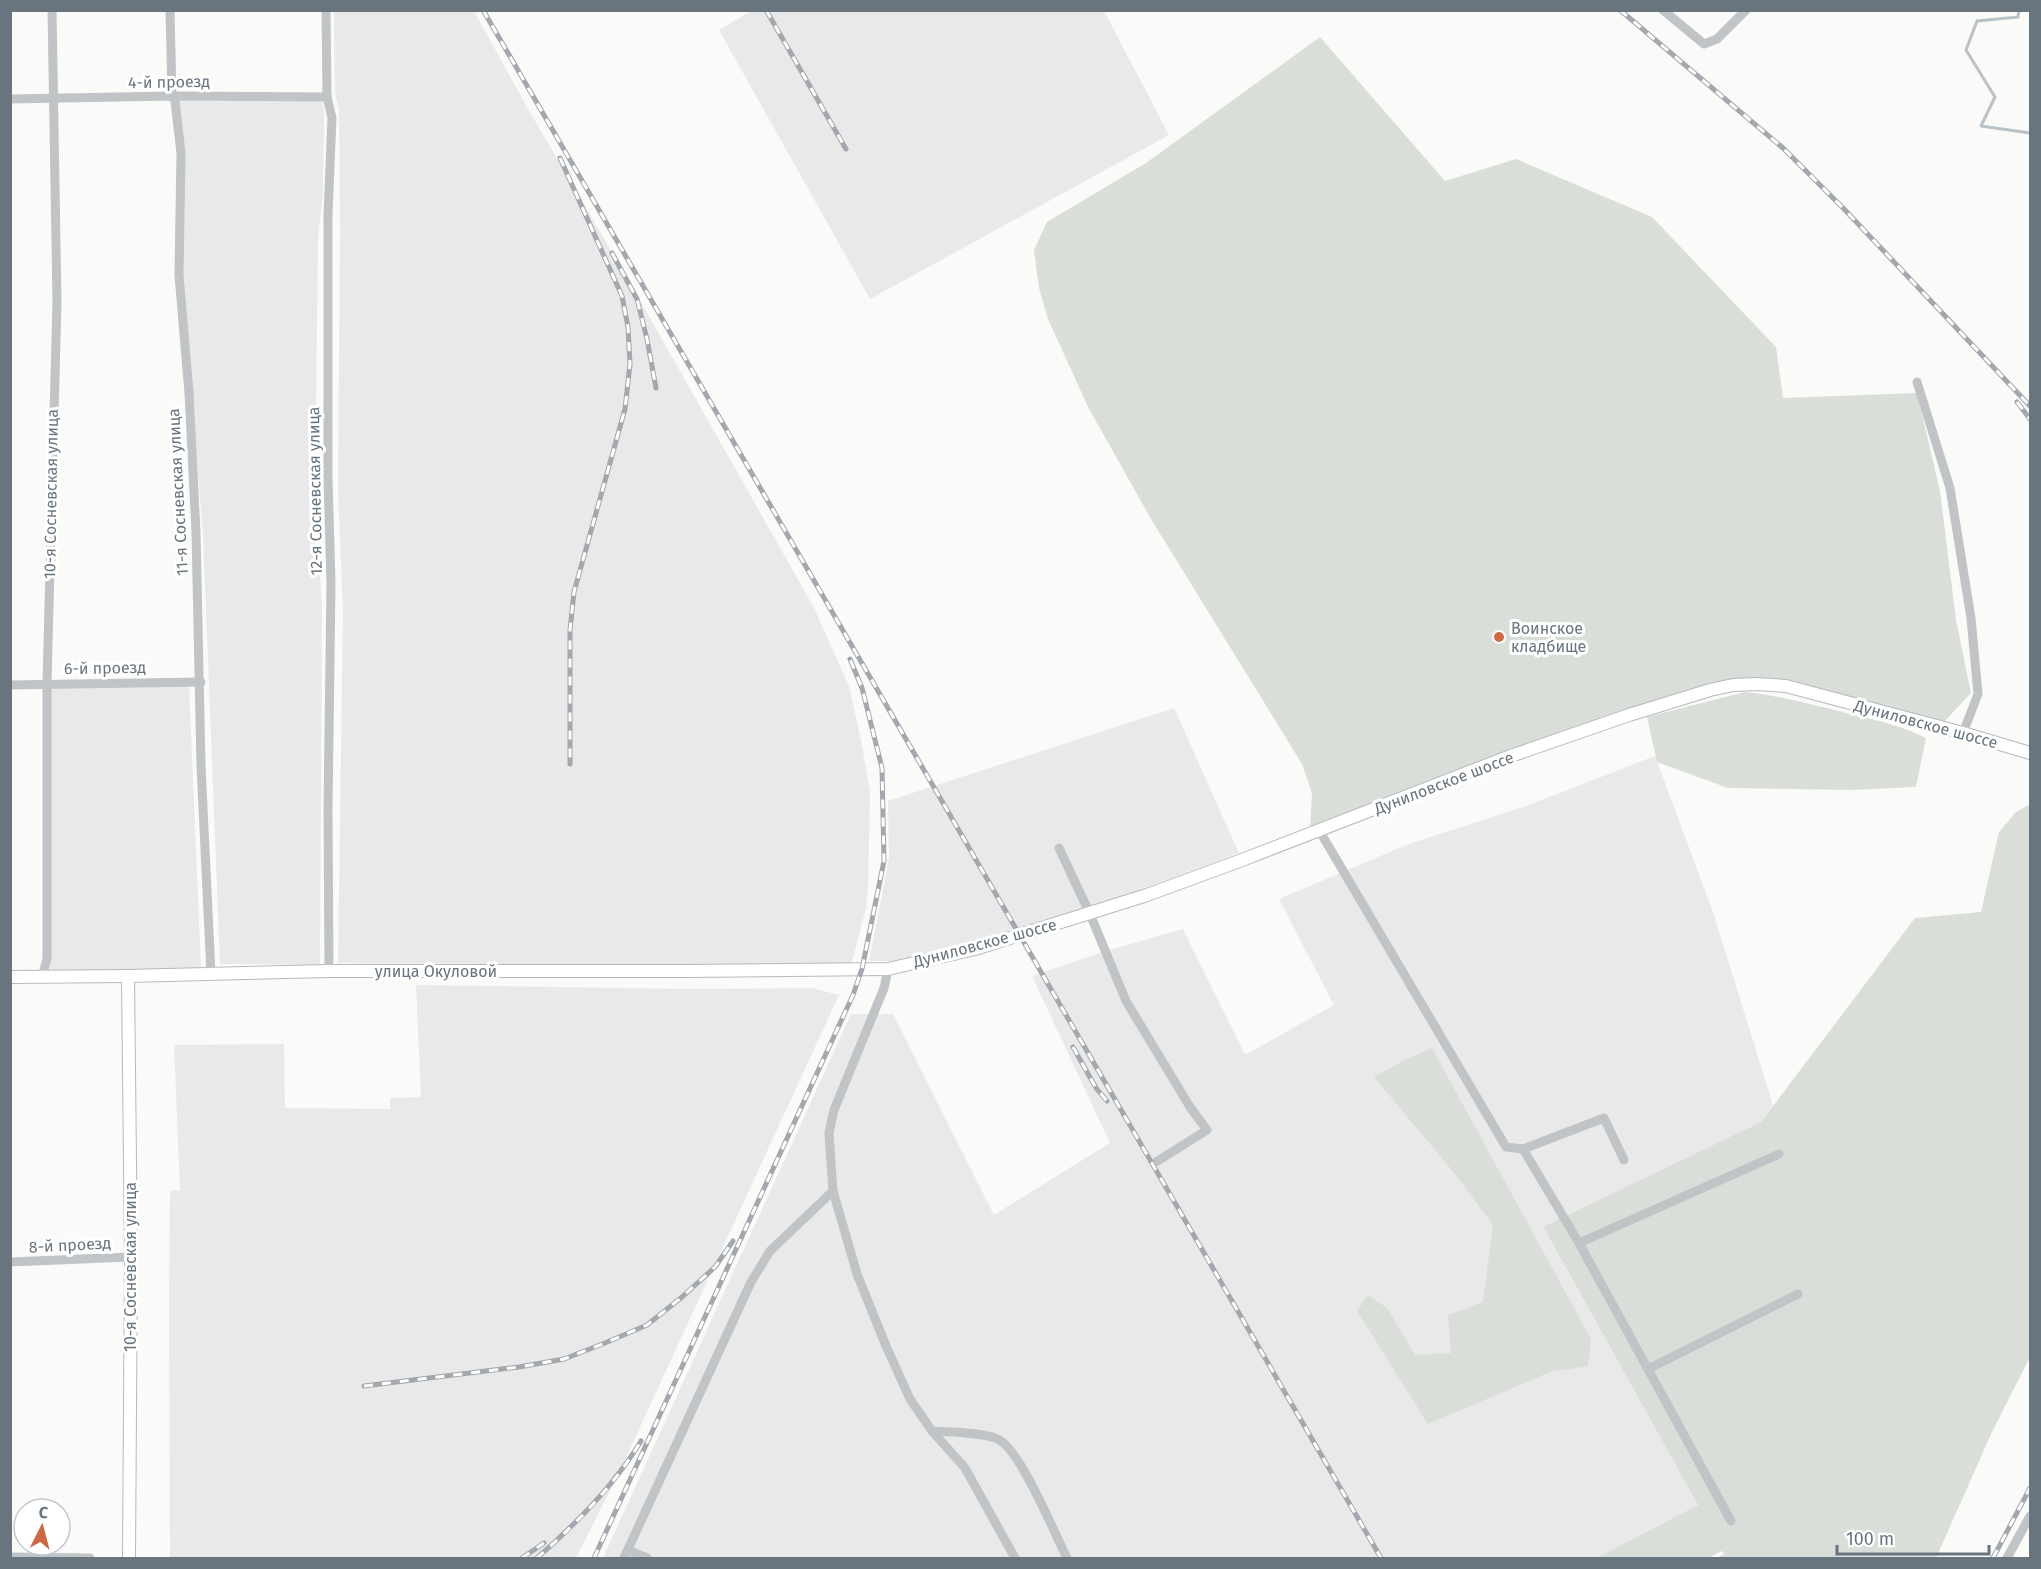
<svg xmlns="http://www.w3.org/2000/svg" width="2041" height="1569" font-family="'Fira Sans',sans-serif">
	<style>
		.built { fill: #e8e9e8 }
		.green { fill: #daded8 }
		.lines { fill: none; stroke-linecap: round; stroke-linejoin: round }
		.stream { stroke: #b9c2c7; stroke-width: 3 }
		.secondary-casing { stroke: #b5b9bd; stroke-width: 14 }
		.street { stroke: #c0c4c7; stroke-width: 9 }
		.secondary { stroke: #fff; stroke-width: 12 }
		.rail-casing { stroke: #a2a8ad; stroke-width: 5 }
		.rail { stroke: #fff; stroke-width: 3; stroke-dasharray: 9; stroke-linecap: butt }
		.poi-dot { fill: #ce6844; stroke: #fff; stroke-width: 2 }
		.labels { text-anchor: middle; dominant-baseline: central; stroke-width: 6; stroke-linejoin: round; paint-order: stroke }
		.street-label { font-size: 16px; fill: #68757f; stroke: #fff }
		.poi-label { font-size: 16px; fill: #68757f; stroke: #fff; text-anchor: start }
	</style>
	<rect width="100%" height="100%" fill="#fafaf8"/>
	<!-- built -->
	<g class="built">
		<polygon points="753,10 1104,11 1169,135 870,299 719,30"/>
		<polygon points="334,11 474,11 528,109 633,288 813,606 849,686 862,745 870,793 868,889 866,908 851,966 338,963 343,611 338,491 340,231 339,111 335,92"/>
		<polygon points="320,97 324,110 323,193 318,237 315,502 322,607 320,965 220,964 203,534 181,275 177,98"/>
		<polygon points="189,685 201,969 50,970 51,686"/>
		<polygon points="1174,708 1239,853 1088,909 964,946 897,961 869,961 889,858 888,801"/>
		<polygon points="1655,756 1713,912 1773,1105 1761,1122 1543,1228 1698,1505 1596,1558 603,1558 851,1014 893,1014 994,1215 1110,1143 1032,976 1103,952 1183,929 1245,1055 1334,1005 1279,899 1409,844 1526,806"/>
		<polygon points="416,985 690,989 812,988 839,995 618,1475 576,1558 170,1558 169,1302 170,1191 180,1190 174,1045 284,1044 285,1108 390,1109 390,1098 421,1097"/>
	</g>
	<!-- green -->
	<g class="green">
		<polygon points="1320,37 1445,181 1516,159 1652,217 1776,347 1783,398 1917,393 1940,491 1956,620 1971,693 1941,725 1736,680 1710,683 1469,767 1310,829 1312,793 1302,764 1151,519 1088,407 1048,319 1039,288 1034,250 1047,222 1146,163"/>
		<path d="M1745,692C1781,696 1815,705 1850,714C1876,720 1902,726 1926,738L1916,787L1851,790L1728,788L1657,762L1647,717Z"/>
		<polygon points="2030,804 2030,1357 1992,1432 1936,1558 1717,1558 1724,1554 1722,1551 1708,1558 1596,1558 1698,1505 1543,1227 1761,1122 1915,918 1981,912 1999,832 2016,812"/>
		<polygon points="1432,1048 1591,1339 1588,1366 1550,1372 1428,1424 1357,1311 1368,1295 1387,1308 1415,1355 1451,1353 1448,1315 1483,1302 1493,1225 1455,1174 1374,1077 1403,1061"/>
	</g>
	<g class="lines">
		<!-- stream -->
		<polyline class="stream" points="2019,10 2018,17 1977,21 1966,50 1995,97 1981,126 2030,133"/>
		<defs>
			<g id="secondary">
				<polyline points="128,976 131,1257 129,1558"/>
				<polyline points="10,977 128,976 329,971 685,971 888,969 975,949 1147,895 1242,860 1508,757 1629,715 1710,690 1733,685 1757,684 1786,686 1963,733 2030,753"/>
			</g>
		</defs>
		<!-- secondary casing -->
		<use href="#secondary" class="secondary-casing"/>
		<!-- street -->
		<g class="street">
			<polyline points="170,10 172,96 175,101 181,153 179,275 189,393 196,532 201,766 211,974"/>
			<polyline points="326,10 327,97 332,118 328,214 328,479 331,583 328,810 329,971"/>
			<polyline points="1663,10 1704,44 1717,39 1746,10"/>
			<polyline points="10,99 172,96 327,97"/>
			<polyline points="1917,382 1950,488 1971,618 1978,694 1963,733"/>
			<polyline points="10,685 201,682"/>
			<polyline points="1319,830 1506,1147 1523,1149 1604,1118 1624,1160"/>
			<polyline points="1059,848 1090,914 1126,1001 1190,1107 1207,1130 1156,1162"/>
			<polyline points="42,977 47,959 47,683 57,301 52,10"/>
			<polyline points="1523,1149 1579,1243 1779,1154"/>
			<path d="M833,1191L857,1274L886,1346L910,1399L932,1431C947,1432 989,1432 1001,1441C1022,1455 1054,1532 1067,1558"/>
			<polyline points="1579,1243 1731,1521"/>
			<polyline points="10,1262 131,1257"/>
			<polyline points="1648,1369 1798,1294"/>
			<polyline points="932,1431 965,1468 1015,1558"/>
			<polyline points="628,1550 647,1558"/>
			<polyline points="10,1557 90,1558"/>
			<polyline points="624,1558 751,1282 770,1251 833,1191 829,1133 834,1110 884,988 888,969"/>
			<polyline points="2007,1558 2030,1516"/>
		</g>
		<!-- secondary -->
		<use href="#secondary" class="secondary"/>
		<defs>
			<g id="rail">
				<polyline points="483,10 1381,1558"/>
				<polyline points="766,10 846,149"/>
				<polyline points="1620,10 1783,148 1845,210 2030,406"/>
				<polyline points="560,158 622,296 628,327 630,364 625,409 574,592 570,630 570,764"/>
				<polyline points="612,253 637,299 647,339 656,388"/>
				<polyline points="2017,402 2030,419"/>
				<polyline points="1073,1047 1096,1088 1107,1101"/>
				<polyline points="364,1386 519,1367 564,1359 605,1343 647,1325 682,1297 715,1267 733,1241"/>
				<polyline points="522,1558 544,1543"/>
				<path d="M537,1558C576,1524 614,1486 641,1441"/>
				<polyline points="594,1558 853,995 862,969 884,861 882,768 862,688 850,659"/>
				<polyline points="1993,1558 2030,1488"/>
			</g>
		</defs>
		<!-- rail casing -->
		<use href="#rail" class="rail-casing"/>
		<!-- rail -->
		<use href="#rail" class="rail"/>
	</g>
	<!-- markers -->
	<circle class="poi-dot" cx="1499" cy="637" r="6"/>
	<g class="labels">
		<!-- street labels -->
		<g class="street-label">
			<text transform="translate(169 82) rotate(-1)">4-й проезд</text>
			<text transform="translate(315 491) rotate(-91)">12-я Сосневская улица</text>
			<text transform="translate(178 492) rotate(-93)">11-я Сосневская улица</text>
			<text transform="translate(51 494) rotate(-89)">10-я Сосневская улица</text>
			<text transform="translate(105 668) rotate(-1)">6-й проезд</text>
			<text transform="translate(1926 724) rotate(15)">Дуниловское шоссе</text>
			<text transform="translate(1444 783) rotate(-21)">Дуниловское шоссе</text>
			<text transform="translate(985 943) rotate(-15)">Дуниловское шоссе</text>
			<text x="436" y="971">улица Окуловой</text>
			<text transform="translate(70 1245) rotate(-3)">8-й проезд</text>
			<text transform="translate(130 1267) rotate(-90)">10-я Сосневская улица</text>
		</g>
		<!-- poi labels -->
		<g class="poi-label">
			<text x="1511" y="628">Воинское<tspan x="1511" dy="18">кладбище</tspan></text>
		</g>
	</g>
	<!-- border -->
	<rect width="2041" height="1569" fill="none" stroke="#68757f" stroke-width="24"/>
	<!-- north arrow -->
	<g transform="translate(42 1527) rotate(6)"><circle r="28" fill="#ffffff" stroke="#c3c8cc" stroke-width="1.5"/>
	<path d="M0-4.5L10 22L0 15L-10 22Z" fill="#ce6844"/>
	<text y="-9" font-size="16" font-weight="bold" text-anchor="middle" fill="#68757f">С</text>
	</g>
	<!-- scale -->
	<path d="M1837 1545v9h152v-9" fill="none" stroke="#68757f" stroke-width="3"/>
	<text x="1846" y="1545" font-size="18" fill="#68757f" stroke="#ffffff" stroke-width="4.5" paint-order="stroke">100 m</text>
</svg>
